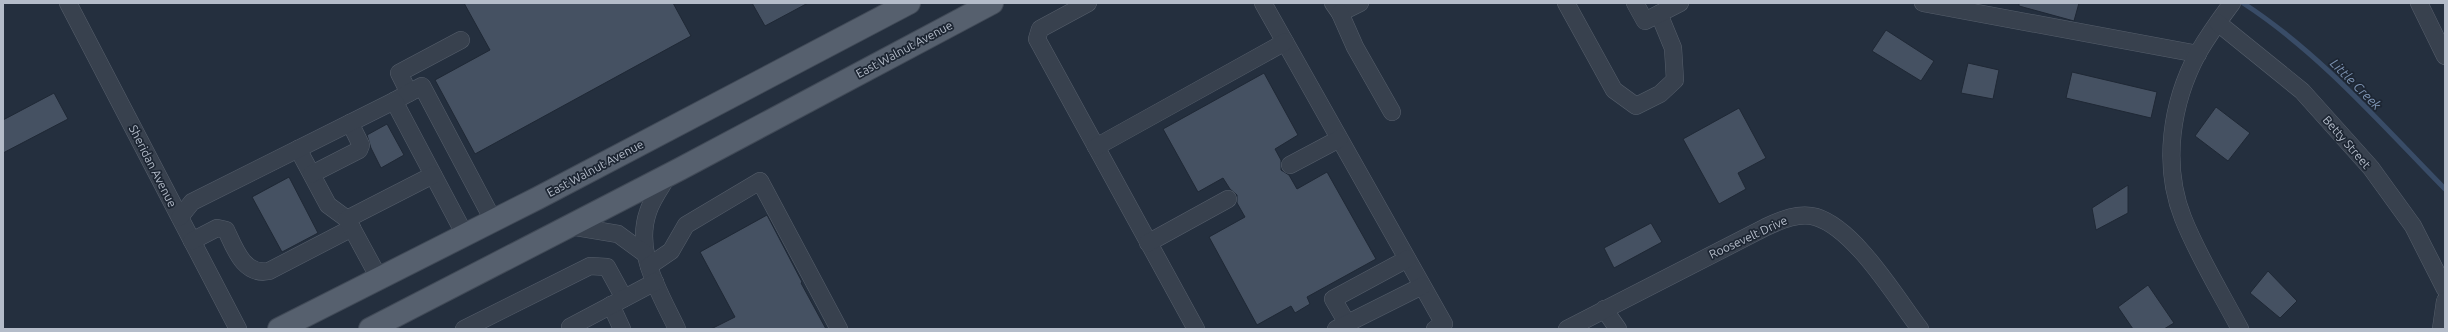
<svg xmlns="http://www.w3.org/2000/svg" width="2448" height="332" font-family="Ubuntu,sans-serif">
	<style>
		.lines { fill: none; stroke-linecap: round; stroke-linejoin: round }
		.stream { stroke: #394c67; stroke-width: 5 }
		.building { fill: #455162; stroke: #1f2835 }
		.minor-casing { stroke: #565f6c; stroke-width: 18 }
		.major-casing { stroke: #414a57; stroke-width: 24 }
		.minor { stroke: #38414e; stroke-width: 17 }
		.major { stroke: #56606e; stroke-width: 22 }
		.labels { text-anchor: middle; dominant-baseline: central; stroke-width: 3.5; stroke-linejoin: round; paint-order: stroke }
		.street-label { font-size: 12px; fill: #b4bcc9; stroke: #1d2633 }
		.water-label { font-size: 13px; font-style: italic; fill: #7c92b1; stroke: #1d2633 }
	</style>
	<rect width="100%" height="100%" fill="#242f3e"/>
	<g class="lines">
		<!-- stream -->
		<path class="stream" d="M2243,3C2320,53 2381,124 2445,189"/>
	</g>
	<!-- building -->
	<g class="building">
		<polygon points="464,3 673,3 691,36 475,154 435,80 490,50"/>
		<polygon points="752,3 808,3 765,26"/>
		<polygon points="2019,3 2079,3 2074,21 2019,6"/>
		<polygon points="1886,30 1934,61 1921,81 1872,51"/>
		<polygon points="1968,63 1999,70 1993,99 1961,93"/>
		<polygon points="2072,72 2157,92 2151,118 2066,98"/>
		<polygon points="1264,73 1298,135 1275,149 1281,160 1281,170 1289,175 1297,189 1327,172 1376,259 1307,297 1310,304 1295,313 1291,306 1257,325 1209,237 1245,217 1237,203 1237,195 1230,189 1223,178 1198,192 1163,129"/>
		<polygon points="54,93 68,119 3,153 3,120"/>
		<polygon points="2216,107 2250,133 2228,161 2195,136"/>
		<polygon points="1739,108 1766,158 1738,173 1746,189 1719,204 1683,139"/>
		<polygon points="387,124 404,155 381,168 371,148 367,135"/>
		<polygon points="289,177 318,233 282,252 252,197"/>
		<polygon points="2128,185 2128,213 2096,230 2092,208"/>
		<polygon points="767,215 802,282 801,283 826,329 711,329 735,317 700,252"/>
		<polygon points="1651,223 1662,242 1614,268 1604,248"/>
		<polygon points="2268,271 2297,301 2280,318 2250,293"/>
		<polygon points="2148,285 2174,323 2164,329 2133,329 2118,307"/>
	</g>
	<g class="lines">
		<defs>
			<g id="minor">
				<polyline points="68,3 238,329"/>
				<polyline points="1088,3 1040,29 1037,39 1196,329"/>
				<polyline points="1263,3 1444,324 1435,329"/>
				<polyline points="1333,3 1340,13 1360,3"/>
				<polyline points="1566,3 1614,90 1636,106 1660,94 1675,80 1673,48 1659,14"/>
				<polyline points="1635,3 1645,21 1680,3"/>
				<polyline points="1923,3 2198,54"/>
				<path d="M2232,3C2220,19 2208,36 2198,53C2171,103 2162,165 2183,218C2198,256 2221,293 2240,329"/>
				<polyline points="2419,3 2445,56"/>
				<polyline points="1340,13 1355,47 1392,112"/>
				<polyline points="2218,23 2302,91 2371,168 2413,226 2445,289"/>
				<polyline points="409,93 399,73 461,40"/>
				<polyline points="394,101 422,86 493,220"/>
				<polyline points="1096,147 1285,42"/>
				<polyline points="298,149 328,205 347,219"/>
				<polyline points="1290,165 1339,139"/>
				<polyline points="312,174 359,150 361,145 350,123"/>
				<path d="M669,174C662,186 652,199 648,212C634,253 660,293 677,329"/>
				<polyline points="180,217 192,202 394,101 465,235"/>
				<polyline points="570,226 618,234 644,253"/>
				<path d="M192,241L217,228L226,230C235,249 244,276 269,271L352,228"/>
				<polyline points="1148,243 1228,199"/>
				<polyline points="649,266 671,251 686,225 760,181 839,329"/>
				<polyline points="379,278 347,219 433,175"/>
				<polyline points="611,305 622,329"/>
				<polyline points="1604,309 1618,329"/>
				<polyline points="1347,323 1333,299 1407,259"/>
				<polyline points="464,329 590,266 607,267 624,298"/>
				<polyline points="572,329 570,327 655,282"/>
				<polyline points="1336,329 1422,286"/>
				<path d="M1567,329L1766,227C1781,220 1799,212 1816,217C1855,229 1895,296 1920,329"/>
				<polyline points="2441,329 2445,301"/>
			</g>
			<g id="major">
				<polyline points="279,329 538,198 909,3"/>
				<polyline points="370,329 680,169 992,3"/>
			</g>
		</defs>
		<!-- minor casing -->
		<use href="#minor" class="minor-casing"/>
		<!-- major casing -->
		<use href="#major" class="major-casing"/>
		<!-- minor -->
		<use href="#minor" class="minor"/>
		<!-- major -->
		<use href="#major" class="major"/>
	</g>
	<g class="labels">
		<!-- street labels -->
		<g class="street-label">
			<text transform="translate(904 49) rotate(-28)">East Walnut Avenue</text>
			<text transform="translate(2347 142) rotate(49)">Betty Street</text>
			<text transform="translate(153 166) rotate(63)">Sheridan Avenue</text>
			<text transform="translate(595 168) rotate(-28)">East Walnut Avenue</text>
			<text transform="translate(1748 237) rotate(-25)">Roosevelt Drive</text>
		</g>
		<!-- water labels -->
		<g class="water-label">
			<text transform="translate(2356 84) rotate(45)">Little Creek</text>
		</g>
	</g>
	<!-- border -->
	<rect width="2448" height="332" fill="none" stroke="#b4bcc9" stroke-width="8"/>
</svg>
